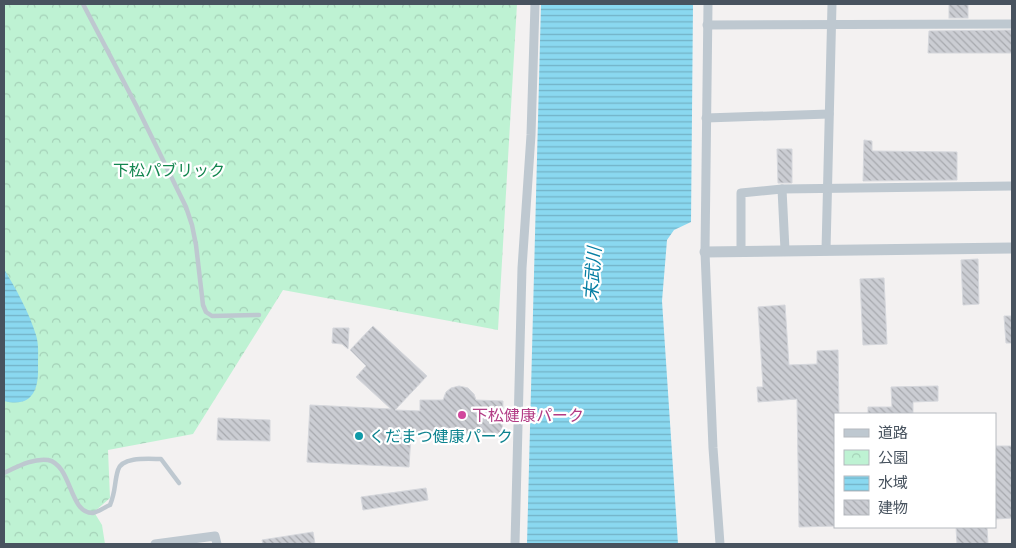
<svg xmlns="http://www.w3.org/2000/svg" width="1016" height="548" font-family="Montserrat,'Noto Sans JP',sans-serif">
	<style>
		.park { fill: url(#park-crowns) }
		.water { fill: url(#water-rules) }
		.building { fill: url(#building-back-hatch); stroke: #d5d7dc }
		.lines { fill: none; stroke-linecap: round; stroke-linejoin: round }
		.service { stroke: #bec8d0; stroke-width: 4.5 }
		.minor { stroke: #bec8d0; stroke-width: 9 }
		.tertiary { stroke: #bec8d0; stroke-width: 11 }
		.hotel-dot { fill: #d1479c; stroke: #fff; stroke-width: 2 }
		.culture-dot { fill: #0f9aa8; stroke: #fff; stroke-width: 2 }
		.labels { text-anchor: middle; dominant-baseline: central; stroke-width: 4.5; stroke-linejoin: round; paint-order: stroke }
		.park-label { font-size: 16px; fill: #13864f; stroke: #fff }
		.hotel-label { font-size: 16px; fill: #b23c85; stroke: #fff; text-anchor: start }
		.culture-label { font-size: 16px; fill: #0d838f; stroke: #fff; text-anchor: start }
		.water-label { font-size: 18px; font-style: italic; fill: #077fa4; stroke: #fff }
	</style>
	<defs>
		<pattern id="park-crowns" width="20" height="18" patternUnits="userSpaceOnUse" patternTransform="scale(1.25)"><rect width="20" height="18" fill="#bef2d3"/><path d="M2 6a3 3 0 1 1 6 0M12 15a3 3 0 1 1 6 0" fill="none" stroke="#a5d1b8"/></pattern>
		<pattern id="water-rules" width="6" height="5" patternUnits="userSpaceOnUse" patternTransform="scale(1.25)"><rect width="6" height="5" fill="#8ad8f0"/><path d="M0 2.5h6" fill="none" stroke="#73b2c6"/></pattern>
		<pattern id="building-back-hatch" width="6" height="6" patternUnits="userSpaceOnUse" patternTransform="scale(1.25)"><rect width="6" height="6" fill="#cbcdd3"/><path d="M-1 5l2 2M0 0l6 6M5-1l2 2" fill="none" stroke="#a7a9ae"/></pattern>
	</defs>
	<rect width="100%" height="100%" fill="#f3f1f1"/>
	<!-- park -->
	<polygon class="park" points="4,4 517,4 498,330 283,290 193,434 108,450 110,498 94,512 102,525 105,544 4,544"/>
	<!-- water -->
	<g class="water">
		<polygon points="541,4 693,4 691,222 674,230 667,240 662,301 678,544 527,544"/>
		<path d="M4,269C16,289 29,312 36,335C39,345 38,355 38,366C39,390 32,408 4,401Z"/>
	</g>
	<!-- building -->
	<g class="building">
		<rect x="949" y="4" width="19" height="14"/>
		<polygon points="1012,30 1012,53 928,53 929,31"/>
		<polygon points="864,140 872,141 872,151 957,152 957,180 863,181"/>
		<polygon points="777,149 792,149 792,183 778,183"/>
		<polygon points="978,259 979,304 963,305 961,260"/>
		<polygon points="884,278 887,344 863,345 860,279"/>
		<polygon points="785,305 789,365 817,364 817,351 838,350 839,414 835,414 835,526 799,527 797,399 758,402 757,387 763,387 758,307"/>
		<polygon points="1004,316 1012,316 1012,343 1006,343"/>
		<polygon points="373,326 427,376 395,410 420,411 420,400 443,400 446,392 451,388 459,386 468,388 474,394 476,400 503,401 502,436 411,434 409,467 307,462 310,405 391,409 356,377 366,366 350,350"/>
		<polygon points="333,328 349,328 348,349 342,344 332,343"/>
		<polygon points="938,386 938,401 913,402 913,414 868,414 868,407 892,407 891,387"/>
		<polygon points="218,418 270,420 270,441 217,440"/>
		<polygon points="995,446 1012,446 1012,518 995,519"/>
		<polygon points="426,488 428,500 363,510 361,497"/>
		<polygon points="956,527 987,527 988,544 957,544"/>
		<polygon points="313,532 315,544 263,544 262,540"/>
	</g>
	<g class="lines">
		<!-- service -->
		<g class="service">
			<polyline points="83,4 137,107 186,207 192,225 196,245 203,305 206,312 212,316 259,315"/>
			<path d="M4,473C17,467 33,458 48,460C72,465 69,514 93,513C98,512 105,507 110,505C116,491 114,483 118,470C122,456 150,459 161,459L179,483"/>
		</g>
		<!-- minor -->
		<g class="minor">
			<polyline points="708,4 705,252 713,448 720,544"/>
			<polyline points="707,25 1012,24"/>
			<polyline points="706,118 829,114"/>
			<polyline points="782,189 785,250"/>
			<polyline points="826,250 832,4"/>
			<polyline points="741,251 741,193 782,189 1012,186"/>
			<polyline points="155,544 215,536 217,544"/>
			<polyline points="515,544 522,268 531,135 535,4"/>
		</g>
		<!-- tertiary -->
		<polyline class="tertiary" points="705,252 1012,248"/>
	</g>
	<!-- markers -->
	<circle class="hotel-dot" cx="462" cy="415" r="5"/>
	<circle class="culture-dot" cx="359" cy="436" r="5"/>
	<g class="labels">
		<!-- park labels -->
		<g class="park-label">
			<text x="169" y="170">下松パブリック</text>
		</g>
		<!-- hotel labels -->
		<g class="hotel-label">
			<text x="472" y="415">下松健康パーク</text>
		</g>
		<!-- culture labels -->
		<g class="culture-label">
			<text x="369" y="436">くだまつ健康パーク</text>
		</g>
		<!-- water labels -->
		<g class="water-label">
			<text transform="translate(593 274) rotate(-86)">末武川</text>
		</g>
	</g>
	<!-- border -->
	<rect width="1016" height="548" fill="none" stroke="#48535f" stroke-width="10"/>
	<!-- legend -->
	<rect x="834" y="413" width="162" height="115" fill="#ffffff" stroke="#b6babf"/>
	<rect x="844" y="429" width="25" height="8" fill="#bec8d0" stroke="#b6babf"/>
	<text x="878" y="438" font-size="15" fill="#48535f">道路</text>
	<rect x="844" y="450" width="25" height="15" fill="url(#park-crowns)" stroke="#b6babf"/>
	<text x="878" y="463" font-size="15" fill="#48535f">公園</text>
	<rect x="844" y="476" width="25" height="15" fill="url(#water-rules)" stroke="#b6babf"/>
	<text x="878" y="488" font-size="15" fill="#48535f">水域</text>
	<rect x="844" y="500" width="25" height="15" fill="url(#building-back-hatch)" stroke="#b6babf"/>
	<text x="878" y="513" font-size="15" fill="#48535f">建物</text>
</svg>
